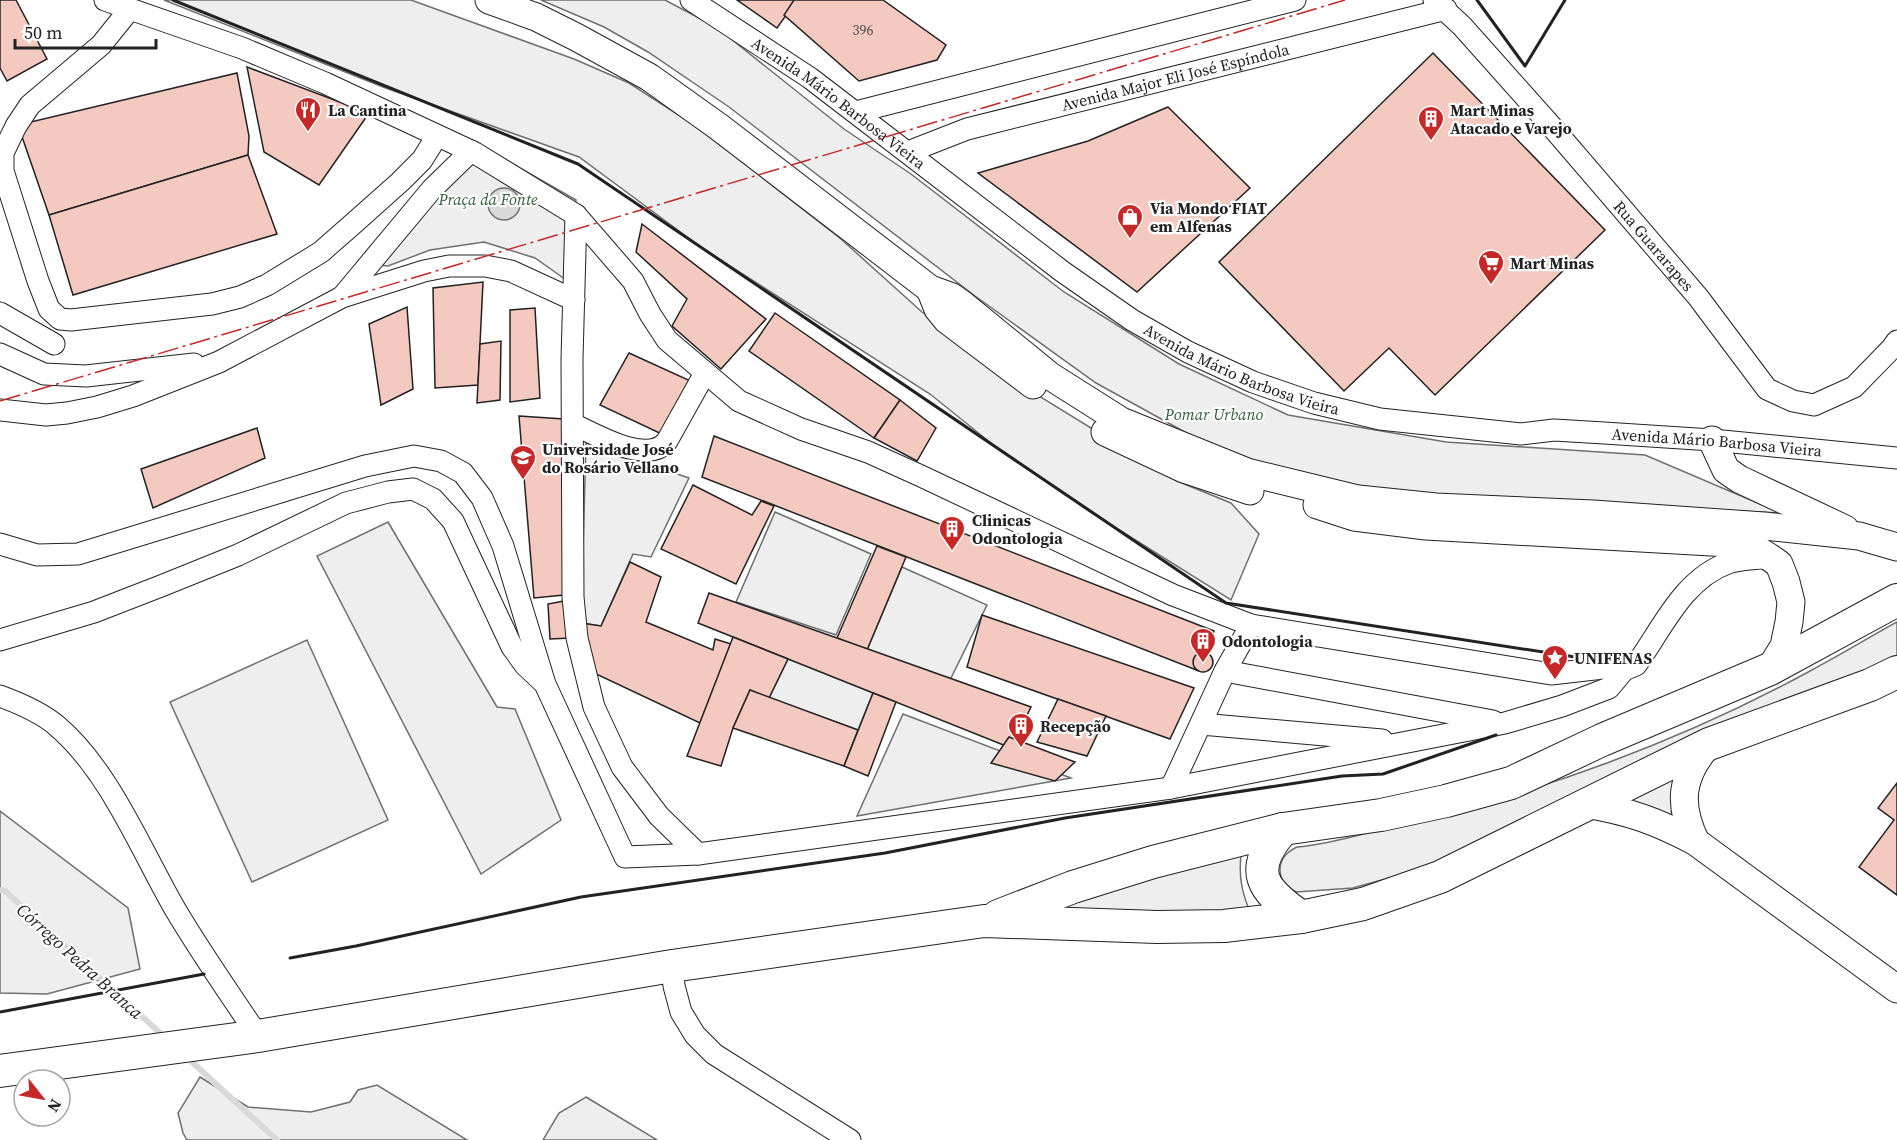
<svg xmlns="http://www.w3.org/2000/svg" width="1897" height="1140" font-family="'Source Serif 4',serif">
	<style>
		.green { fill: #eee; stroke: #6f6f6f; stroke-width: 1.5 }
		.water { fill: #d9d9d9; stroke: #6f6f6f; stroke-width: 1.5 }
		.lines { fill: none; stroke-linecap: round; stroke-linejoin: round }
		.stream { stroke: #d9d9d9; stroke-width: 6 }
		.building { fill: #f3c9c0; stroke: #222; stroke-width: 1.5 }
		.minor-casing { stroke: #222; stroke-width: 23 }
		.major-casing { stroke: #222; stroke-width: 29 }
		.highway-casing { stroke: #222; stroke-width: 34 }
		.minor { stroke: #fff; stroke-width: 21 }
		.major { stroke: #fff; stroke-width: 27 }
		.highway { stroke: #fff; stroke-width: 32 }
		.wall { stroke: #222; stroke-width: 3 }
		.power { stroke: #c62828; stroke-width: 1.5; stroke-dasharray: 21 4.5 3 4.5; stroke-linecap: butt }
		.labels { text-anchor: middle; dominant-baseline: central; stroke-width: 4.5; stroke-linejoin: round; paint-order: stroke }
		.number-label { font-size: 14px; fill: #564c4a }
		.street-label { font-size: 16px; fill: #222; stroke: #fff }
		.poi-label { font-size: 16px; font-weight: bold; fill: #222; stroke: #fff; text-anchor: start }
		.park-label { font-size: 16px; font-style: italic; fill: #2f5e38; stroke: #fff }
		.water-label { font-size: 18px; font-style: italic; fill: #222; stroke: #fff }
	</style>
	<rect width="100%" height="100%" fill="#fff"/>
	<!-- green -->
	<g class="green">
		<polygon points="164,0 411,0 574,59 629,83 691,123 755,172 841,239 922,312 1034,393 1177,481 1231,503 1259,534 1231,600 1089,511 1002,452 930,394 702,248 579,157 383,87"/>
		<polygon points="541,0 665,0 716,27 844,129 911,174 1064,292 1179,364 1288,415 1446,442 1645,455 1781,513 1440,497 1341,485 1289,473 1201,441 1096,383 975,296 729,107 648,52 604,27"/>
		<polygon points="478,144 576,200 569,282 535,258 484,242 430,250 388,266 377,265"/>
		<polygon points="586,443 689,478 651,557 633,554 601,626 581,623"/>
		<polygon points="775,512 871,554 836,635 736,602"/>
		<polygon points="388,522 497,707 515,709 561,820 481,874 317,556"/>
		<polygon points="902,567 987,605 948,684 867,650"/>
		<path d="M1897,622V664L1466,850L1414,871L1353,888L1296,892C1274,881 1275,857 1297,847C1327,845 1365,833 1395,826C1537,794 1682,741 1810,671C1840,655 1868,638 1897,622Z"/>
		<polygon points="307,640 388,820 252,882 170,702"/>
		<polygon points="788,659 873,693 858,730 769,698"/>
		<polygon points="903,714 1071,778 857,816"/>
		<polygon points="1673,776 1678,821 1624,800"/>
		<polygon points="0,811 128,908 140,969 47,994 0,993"/>
		<path d="M1241,854C1239,875 1241,890 1249,909L1214,917L1035,913L1210,858Z"/>
		<polygon points="200,1077 248,1107 311,1112 350,1102 358,1090 377,1085 467,1140 187,1140 183,1133 178,1113"/>
		<polygon points="586,1097 657,1140 543,1140 559,1113"/>
	</g>
	<!-- water -->
	<circle class="water" cx="504" cy="204" r="16"/>
	<g class="lines">
		<!-- stream -->
		<g class="stream">
			<polyline points="0,890 5,891 159,1032"/>
			<polyline points="192,1062 277,1140"/>
		</g>
	</g>
	<!-- building -->
	<g class="building">
		<polygon points="0,0 16,0 47,59 7,81 0,68"/>
		<polygon points="737,0 797,0 777,28"/>
		<polygon points="794,0 883,0 946,45 937,60 859,81 784,15"/>
		<polygon points="1433,53 1605,230 1435,395 1389,348 1344,391 1219,262"/>
		<polygon points="247,67 369,113 319,185 264,152"/>
		<polygon points="237,73 249,136 248,155 49,215 18,125"/>
		<polygon points="1168,107 1250,188 1137,292 978,173 1088,141"/>
		<polygon points="248,155 277,234 73,295 49,215"/>
		<polygon points="642,224 766,319 721,369 672,326 687,299 636,252"/>
		<polygon points="483,282 478,385 435,388 433,288"/>
		<polygon points="407,307 413,389 381,405 369,324"/>
		<polygon points="535,308 540,398 510,402 510,310"/>
		<polygon points="775,313 900,400 874,438 749,351"/>
		<polygon points="501,341 500,400 477,403 480,344"/>
		<polygon points="629,353 695,383 668,437 600,405"/>
		<polygon points="900,400 936,428 917,461 874,438"/>
		<polygon points="519,416 564,419 564,595 534,598"/>
		<polygon points="257,428 265,458 153,508 141,469"/>
		<polygon points="714,436 1214,631 1199,671 702,477"/>
		<polygon points="693,485 752,515 761,501 774,506 736,584 661,549"/>
		<polygon points="877,546 906,557 867,650 837,638"/>
		<polygon points="630,562 661,577 646,622 713,650 715,639 731,644 700,723 594,673 581,623 601,626"/>
		<polygon points="709,593 837,638 1031,707 1011,748 698,623"/>
		<polygon points="564,601 570,638 550,639 548,604"/>
		<polygon points="982,615 1194,688 1170,739 967,667"/>
		<polygon points="733,637 788,659 769,698 750,690 733,728 721,766 687,756"/>
		<circle cx="1203" cy="662" r="10"/>
		<polygon points="750,690 858,730 844,766 733,728"/>
		<polygon points="873,693 896,702 868,776 844,766"/>
		<polygon points="1058,699 1106,716 1087,756 1037,742"/>
		<polygon points="1009,737 1075,762 1055,781 991,763"/>
		<polygon points="1897,783 1897,895 1859,867 1894,820 1878,808"/>
	</g>
	<g class="lines">
		<defs>
			<g id="minor">
				<polyline points="105,0 130,9 101,45 30,105 16,126 3,153 3,171 38,281 49,309 60,319 71,320 212,304 240,297 267,285 321,252 354,223 400,182 422,160 437,136"/>
				<path id="s1" d="M691,0L810,78L1063,272L1132,320L1188,352L1253,382L1314,403L1380,419L1521,434L1554,430L1604,433L1712,440L1897,458"/>
				<path id="s2" d="M1434,0L1462,26L1552,127L1698,297L1767,389L1793,401L1814,405L1854,387L1892,348L1897,341"/>
				<polyline points="130,9 242,48 325,83 475,153 576,215 633,281 650,314 667,340 739,401 801,429 868,452 921,476 1173,595 1251,625 1551,674 1612,667 1624,670"/>
				<polyline points="856,112 1295,0"/>
				<path id="s3" d="M908,152L967,129L1446,9"/>
				<polyline points="576,215 572,359 573,597 577,638 594,707 622,767 659,816 698,854"/>
				<polyline points="342,297 432,189 471,151"/>
				<polyline points="0,313 54,344"/>
				<polyline points="0,354 44,374 86,376 194,364"/>
				<polyline points="0,410 46,415 67,413 97,407 133,396 219,362 342,297 424,271 449,266 485,266 511,271 574,300"/>
				<path d="M573,424C595,434 648,466 667,441L705,373"/>
				<path d="M0,544L37,555L78,554L365,466L414,456L441,461L463,473L482,498L503,546L545,684L625,857L698,854L1171,788L1505,723L1562,706L1609,688L1624,670L1636,665C1662,629 1683,579 1728,563C1740,559 1756,559 1769,557"/>
				<polyline points="0,640 94,612 161,586 238,555 346,503 388,492 413,489 433,499 453,521 512,647 525,665 543,682"/>
				<polyline points="1225,671 1493,721"/>
				<path d="M0,696C19,703 41,712 57,726C109,770 141,850 175,909C201,953 230,994 258,1036"/>
				<polyline points="1201,724 1382,740"/>
				<polyline points="1171,788 1225,671 1251,625"/>
				<polyline points="672,966 674,986 681,1012 695,1035 714,1054 850,1140"/>
			</g>
			<g id="major">
				<polyline points="489,0 536,17 576,37 649,77 719,127 930,289 952,297 963,305 1050,376 1121,421 1247,472 1358,499 1436,507 1593,514 1764,526 1859,536 1897,547"/>
				<polyline points="930,289 938,309 947,320 1033,385"/>
				<polyline points="1105,432 1184,469 1250,491"/>
				<polyline points="1712,440 1726,470 1739,479 1845,529"/>
				<polyline points="1317,505 1354,517 1426,526 1729,543 1753,547 1769,557 1779,564 1786,582 1791,602 1789,622 1784,646 1770,669"/>
				<path d="M1586,804C1631,812 1656,821 1696,842L1897,989"/>
				<path d="M1696,842C1677,804 1681,775 1709,744"/>
			</g>
			<g id="highway">
				<path d="M1283,829C1247,871 1261,889 1301,917"/>
				<polyline points="998,916 1073,887 1153,862 1283,829 1381,815 1446,801 1511,783 1602,740 1770,669 1897,600"/>
				<polyline points="0,1071 258,1036 672,966 984,921 1157,927 1224,926 1301,917 1363,904 1440,877 1709,744 1870,685 1897,672"/>
			</g>
		</defs>
		<!-- minor casing -->
		<use href="#minor" class="minor-casing"/>
		<!-- major casing -->
		<use href="#major" class="major-casing"/>
		<!-- highway casing -->
		<use href="#highway" class="highway-casing"/>
		<!-- minor -->
		<use href="#minor" class="minor"/>
		<!-- major -->
		<use href="#major" class="major"/>
		<!-- highway -->
		<use href="#highway" class="highway"/>
		<!-- wall -->
		<g class="wall">
			<polyline points="173,0 578,164 1226,603 1588,659"/>
			<polyline points="1477,0 1525,66 1565,0"/>
			<polyline points="290,958 356,946 581,897 885,853 1065,818 1342,776 1383,774 1496,735"/>
			<polyline points="0,1012 204,974"/>
		</g>
		<!-- power -->
		<polyline class="power" points="0,401 1345,0"/>
	</g>
	<!-- icons -->
	<defs>
		<symbol id="restaurant-pin" viewBox="-11 -11 22 30"><path d="M0 17L-7.5 6A9.5 9.5 0 1 1 7.5 6Z" fill="#c62828" stroke="#fff"/><path d="M-5-6h1v4h1v-4h1v4h1v-4h1v5L-1.5 .5V6h-2V.5L-5-1ZM5-6V6H3V1.5H1.5Q1.5-4 5-6Z" fill="#fff"/></symbol>
		<symbol id="building-pin" viewBox="-11 -11 22 30"><path d="M0 17L-7.5 6A9.5 9.5 0 1 1 7.5 6Z" fill="#c62828" stroke="#fff"/><path d="M-4-6H4V6H1V3H-1V6H-4ZM-2.5-4.3h1.7v1.8h-1.7ZM.8-4.3h1.7v1.8H.8ZM-2.5-1h1.7V.8h-1.7ZM.8-1h1.7V.8H.8Z" fill="#fff"/></symbol>
		<symbol id="shop-pin" viewBox="-11 -11 22 30"><path d="M0 17L-7.5 6A9.5 9.5 0 1 1 7.5 6Z" fill="#c62828" stroke="#fff"/><path d="M-5-2.5h2.3a2.7 3.5 0 0 1 5.4 0H5L5.5 6h-11ZM-1.5-2.5h3a1.5 2.3 0 0 0-3 0Z" fill="#fff"/></symbol>
		<symbol id="supermarket-pin" viewBox="-11 -11 22 30"><path d="M0 17L-7.5 6A9.5 9.5 0 1 1 7.5 6Z" fill="#c62828" stroke="#fff"/><path d="M-6-5.5h2.5l.6 2H6L4.5 2H-2.5L-4.4-4H-6ZM-1.5 3.2a1.3 1.3 0 1 0 .1 0ZM3 3.2a1.3 1.3 0 1 0 .1 0Z" fill="#fff"/></symbol>
		<symbol id="university-pin" viewBox="-11 -11 22 30"><path d="M0 17L-7.5 6A9.5 9.5 0 1 1 7.5 6Z" fill="#c62828" stroke="#fff"/><path d="M0-5L7-2L0 1L-7-2ZM-4 1L0 2.5L4 1V4Q0 6-4 4Z" fill="#fff"/></symbol>
		<symbol id="sight-pin" viewBox="-11 -11 22 30"><path d="M0 17L-7.5 6A9.5 9.5 0 1 1 7.5 6Z" fill="#c62828" stroke="#fff"/><path d="M0-6L1.8-2.2L6-1.7L2.9 1.2L3.7 5.4L0 3.3L-3.7 5.4L-2.9 1.2L-6-1.7L-1.8-2.2Z" fill="#fff"/></symbol>
	</defs>
	<g fill-rule="evenodd">
		<use href="#restaurant-pin" x="293" y="95" width="30" height="40"/>
		<use href="#building-pin" x="1416" y="104" width="30" height="40"/>
		<use href="#shop-pin" x="1115" y="202" width="30" height="40"/>
		<use href="#supermarket-pin" x="1476" y="248" width="30" height="40"/>
		<use href="#university-pin" x="508" y="443" width="30" height="40"/>
		<use href="#building-pin" x="937" y="514" width="30" height="40"/>
		<use href="#building-pin" x="1188" y="626" width="30" height="40"/>
		<use href="#sight-pin" x="1540" y="643" width="30" height="40"/>
		<use href="#building-pin" x="1006" y="711" width="30" height="40"/>
	</g>
	<g class="labels">
		<!-- number labels -->
		<g class="number-label">
			<text x="863" y="30">396</text>
		</g>
		<!-- street labels -->
		<g class="street-label">
			<text stroke="none"><textPath href="#s3" startOffset="278">Avenida Major Eli José Espíndola</textPath></text>
			<text stroke="none"><textPath href="#s1" startOffset="180">Avenida Mário Barbosa Vieira</textPath></text>
			<text stroke="none"><textPath href="#s2" startOffset="330">Rua Guararapes</textPath></text>
			<text stroke="none"><textPath href="#s1" startOffset="666">Avenida Mário Barbosa Vieira</textPath></text>
			<text stroke="none"><textPath href="#s1" startOffset="1152">Avenida Mário Barbosa Vieira</textPath></text>
		</g>
		<!-- poi labels -->
		<g class="poi-label">
			<text x="328" y="110">La Cantina</text>
			<text x="1450" y="110">Mart Minas<tspan x="1450" dy="18">Atacado e Varejo</tspan></text>
			<text x="1150" y="208">Via Mondo FIAT<tspan x="1150" dy="18">em Alfenas</tspan></text>
			<text x="1510" y="263">Mart Minas</text>
			<text x="542" y="449">Universidade José<tspan x="542" dy="18">do Rosário Vellano</tspan></text>
			<text x="972" y="520">Clinicas<tspan x="972" dy="18">Odontologia</tspan></text>
			<text x="1222" y="641">Odontologia</text>
			<text x="1574" y="658">UNIFENAS</text>
			<text x="1040" y="726">Recepção</text>
		</g>
		<!-- park labels -->
		<g class="park-label">
			<text x="488" y="199">Praça da Fonte</text>
			<text x="1214" y="414">Pomar Urbano</text>
		</g>
		<!-- water labels -->
		<g class="water-label">
			<text transform="translate(80 961) rotate(42)">Córrego Pedra Branca</text>
		</g>
	</g>
	<!-- north arrow -->
	<g transform="translate(42 1098) rotate(121)"><circle r="28" fill="#ffffff" stroke="#a7a7a7" stroke-width="1.5"/>
	<path d="M0-4.5L10 22L0 15L-10 22Z" fill="#c62828"/>
	<text y="-9" font-size="16" font-weight="bold" text-anchor="middle" fill="#222222">N</text>
	</g>
	<!-- scale -->
	<path d="M15 39v9h141v-9" fill="none" stroke="#222222" stroke-width="3"/>
	<text x="24" y="39" font-size="18" fill="#222222" stroke="#ffffff" stroke-width="4.5" paint-order="stroke">50 m</text>
</svg>
